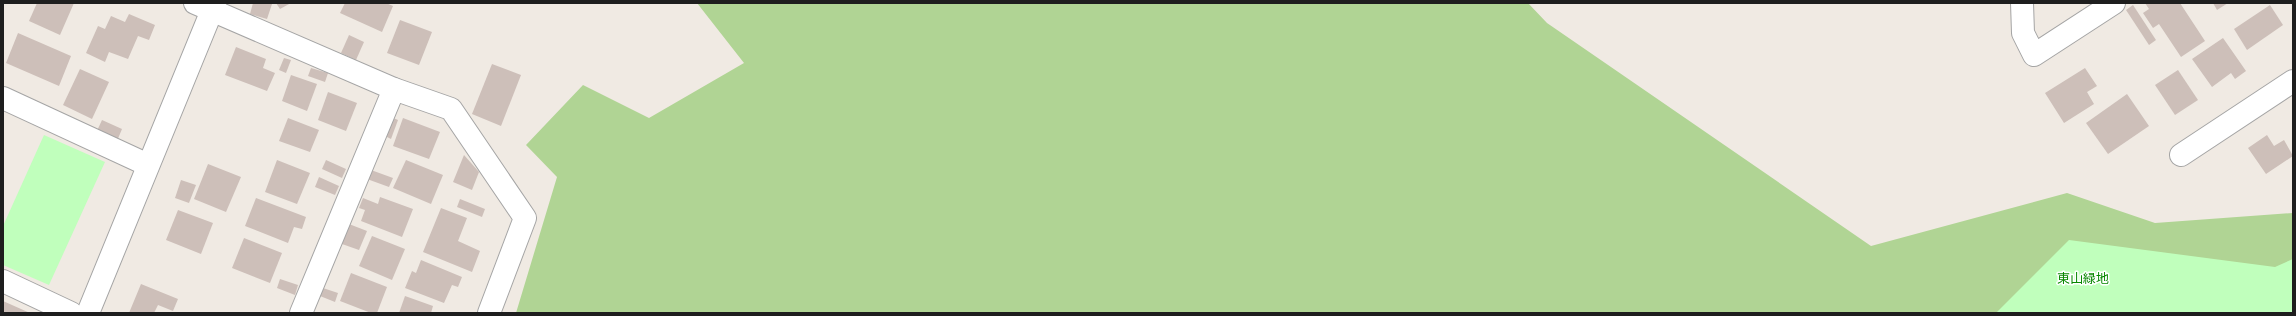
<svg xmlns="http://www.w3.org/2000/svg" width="2296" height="316" font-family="Karla,'Noto Sans JP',sans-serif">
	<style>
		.forest { fill: #b0d494 }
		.park { fill: #c0ffbc }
		.building { fill: #cdbfb9 }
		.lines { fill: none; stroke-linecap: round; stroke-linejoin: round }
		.minor-casing { stroke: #a5a5a5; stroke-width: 24 }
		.tertiary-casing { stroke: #a5a5a5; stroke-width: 24 }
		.minor { stroke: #fff; stroke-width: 22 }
		.tertiary { stroke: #fff; stroke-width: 22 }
		.labels { text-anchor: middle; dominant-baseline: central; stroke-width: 3; stroke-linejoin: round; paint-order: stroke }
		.park-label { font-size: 13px; fill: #088801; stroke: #fff }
	</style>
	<rect width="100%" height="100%" fill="#f0eae3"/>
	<!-- forest -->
	<polygon class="forest" points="697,3 1528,3 1547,23 1871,246 2067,193 2155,223 2293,213 2293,313 516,313 557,177 526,145 583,85 649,118 744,63"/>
	<!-- park -->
	<g class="park">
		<polygon points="44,135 105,162 49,285 3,265 3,226"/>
		<polygon points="2069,240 2275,267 2293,259 2293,313 1996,313"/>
	</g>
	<!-- building -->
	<g class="building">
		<polygon points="37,3 74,3 60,35 29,21"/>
		<polygon points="253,3 272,4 267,19 250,14"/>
		<polygon points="276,3 291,3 280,9"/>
		<polygon points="345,3 386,3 393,6 382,32 340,13"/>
		<polygon points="2145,3 2180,3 2205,41 2181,57 2159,24 2153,28 2143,13 2149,9"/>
		<polygon points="2213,3 2228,3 2217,10"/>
		<polygon points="2133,5 2156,40 2149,45 2126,10"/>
		<polygon points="2270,5 2283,25 2247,50 2234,29"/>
		<polygon points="129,14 155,25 149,40 138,36 128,59 109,52 105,62 86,53 98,26 105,29 111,16 125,22"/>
		<polygon points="400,20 432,32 419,65 387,53"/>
		<polygon points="18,33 71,56 59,86 6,63"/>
		<polygon points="349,35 364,42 356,60 341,53"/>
		<polygon points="2223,38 2246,71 2235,79 2231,73 2212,87 2192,59"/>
		<polygon points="236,47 266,59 263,68 275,73 267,91 225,75"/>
		<polygon points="284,58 291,60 286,73 279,70"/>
		<polygon points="492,64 521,75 501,126 472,114"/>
		<polygon points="311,68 328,73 325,82 308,76"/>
		<polygon points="2085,68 2097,86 2087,92 2094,104 2064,123 2045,93"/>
		<polygon points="80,69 109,82 92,119 63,105"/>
		<polygon points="2178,70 2198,100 2175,115 2155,85"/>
		<polygon points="291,75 317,84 307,111 282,101"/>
		<polygon points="328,92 357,103 346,131 318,120"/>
		<polygon points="2127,94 2149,126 2108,154 2086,123"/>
		<polygon points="391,117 398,120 391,139 383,135"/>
		<polygon points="288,118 319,130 310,152 279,141"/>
		<polygon points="403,118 440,132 429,159 393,146"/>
		<polygon points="102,120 122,129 117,141 96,133"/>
		<polygon points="2267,135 2274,146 2284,140 2293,156 2266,174 2248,148"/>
		<polygon points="464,155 479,172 472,190 453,182"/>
		<polygon points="277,160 310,173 297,204 265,192"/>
		<polygon points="326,160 346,169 342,178 322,169"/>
		<polygon points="406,160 443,175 431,204 393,188"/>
		<polygon points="208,164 241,177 226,212 194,199"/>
		<polygon points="371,170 393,178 389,187 367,179"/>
		<polygon points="319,177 339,186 335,195 315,187"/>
		<polygon points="181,180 196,185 189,203 175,198"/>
		<polygon points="380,197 413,209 402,237 361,221 365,210 359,208 363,198 378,204"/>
		<polygon points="256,198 306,217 302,229 294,227 288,243 245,226"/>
		<polygon points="460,199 485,209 482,217 457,207"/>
		<polygon points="441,208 467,218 458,241 480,251 472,272 423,252"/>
		<polygon points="178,210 213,223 201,254 166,240"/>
		<polygon points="349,224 367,231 359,250 342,244"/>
		<polygon points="372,236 405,249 392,280 359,266"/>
		<polygon points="244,238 282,253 270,283 232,268"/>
		<polygon points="421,260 462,277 458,287 452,285 444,303 405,288 412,271 416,273"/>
		<polygon points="351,273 387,287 377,313 371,313 340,301"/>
		<polygon points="280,279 298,285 295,295 277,288"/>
		<polygon points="141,284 178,299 173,311 158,305 154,313 129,313"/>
		<polygon points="323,288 338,293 335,302 320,296"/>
		<polygon points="405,296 433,306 431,313 399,313"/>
		<polygon points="3,301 30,313 3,313"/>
	</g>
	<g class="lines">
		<defs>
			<g id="minor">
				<polyline points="195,3 394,89 301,313"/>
				<polyline points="2022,3 2023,33 2034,55 2114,3"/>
				<polyline points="394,89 451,109 525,218 489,313"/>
				<polyline points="3,98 148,165"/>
				<polyline points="2181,155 2293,81"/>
				<polyline points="3,281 71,313"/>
			</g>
			<polyline id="tertiary" points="88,313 215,3"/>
		</defs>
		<!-- minor casing -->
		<use href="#minor" class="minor-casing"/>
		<!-- tertiary casing -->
		<use href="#tertiary" class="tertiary-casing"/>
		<!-- minor -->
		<use href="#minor" class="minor"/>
		<!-- tertiary -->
		<use href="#tertiary" class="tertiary"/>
	</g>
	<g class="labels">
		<!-- park labels -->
		<g class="park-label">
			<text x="2083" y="278">東山緑地</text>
		</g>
	</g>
	<!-- border -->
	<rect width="2296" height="316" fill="none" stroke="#1e1e1e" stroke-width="8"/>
</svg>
